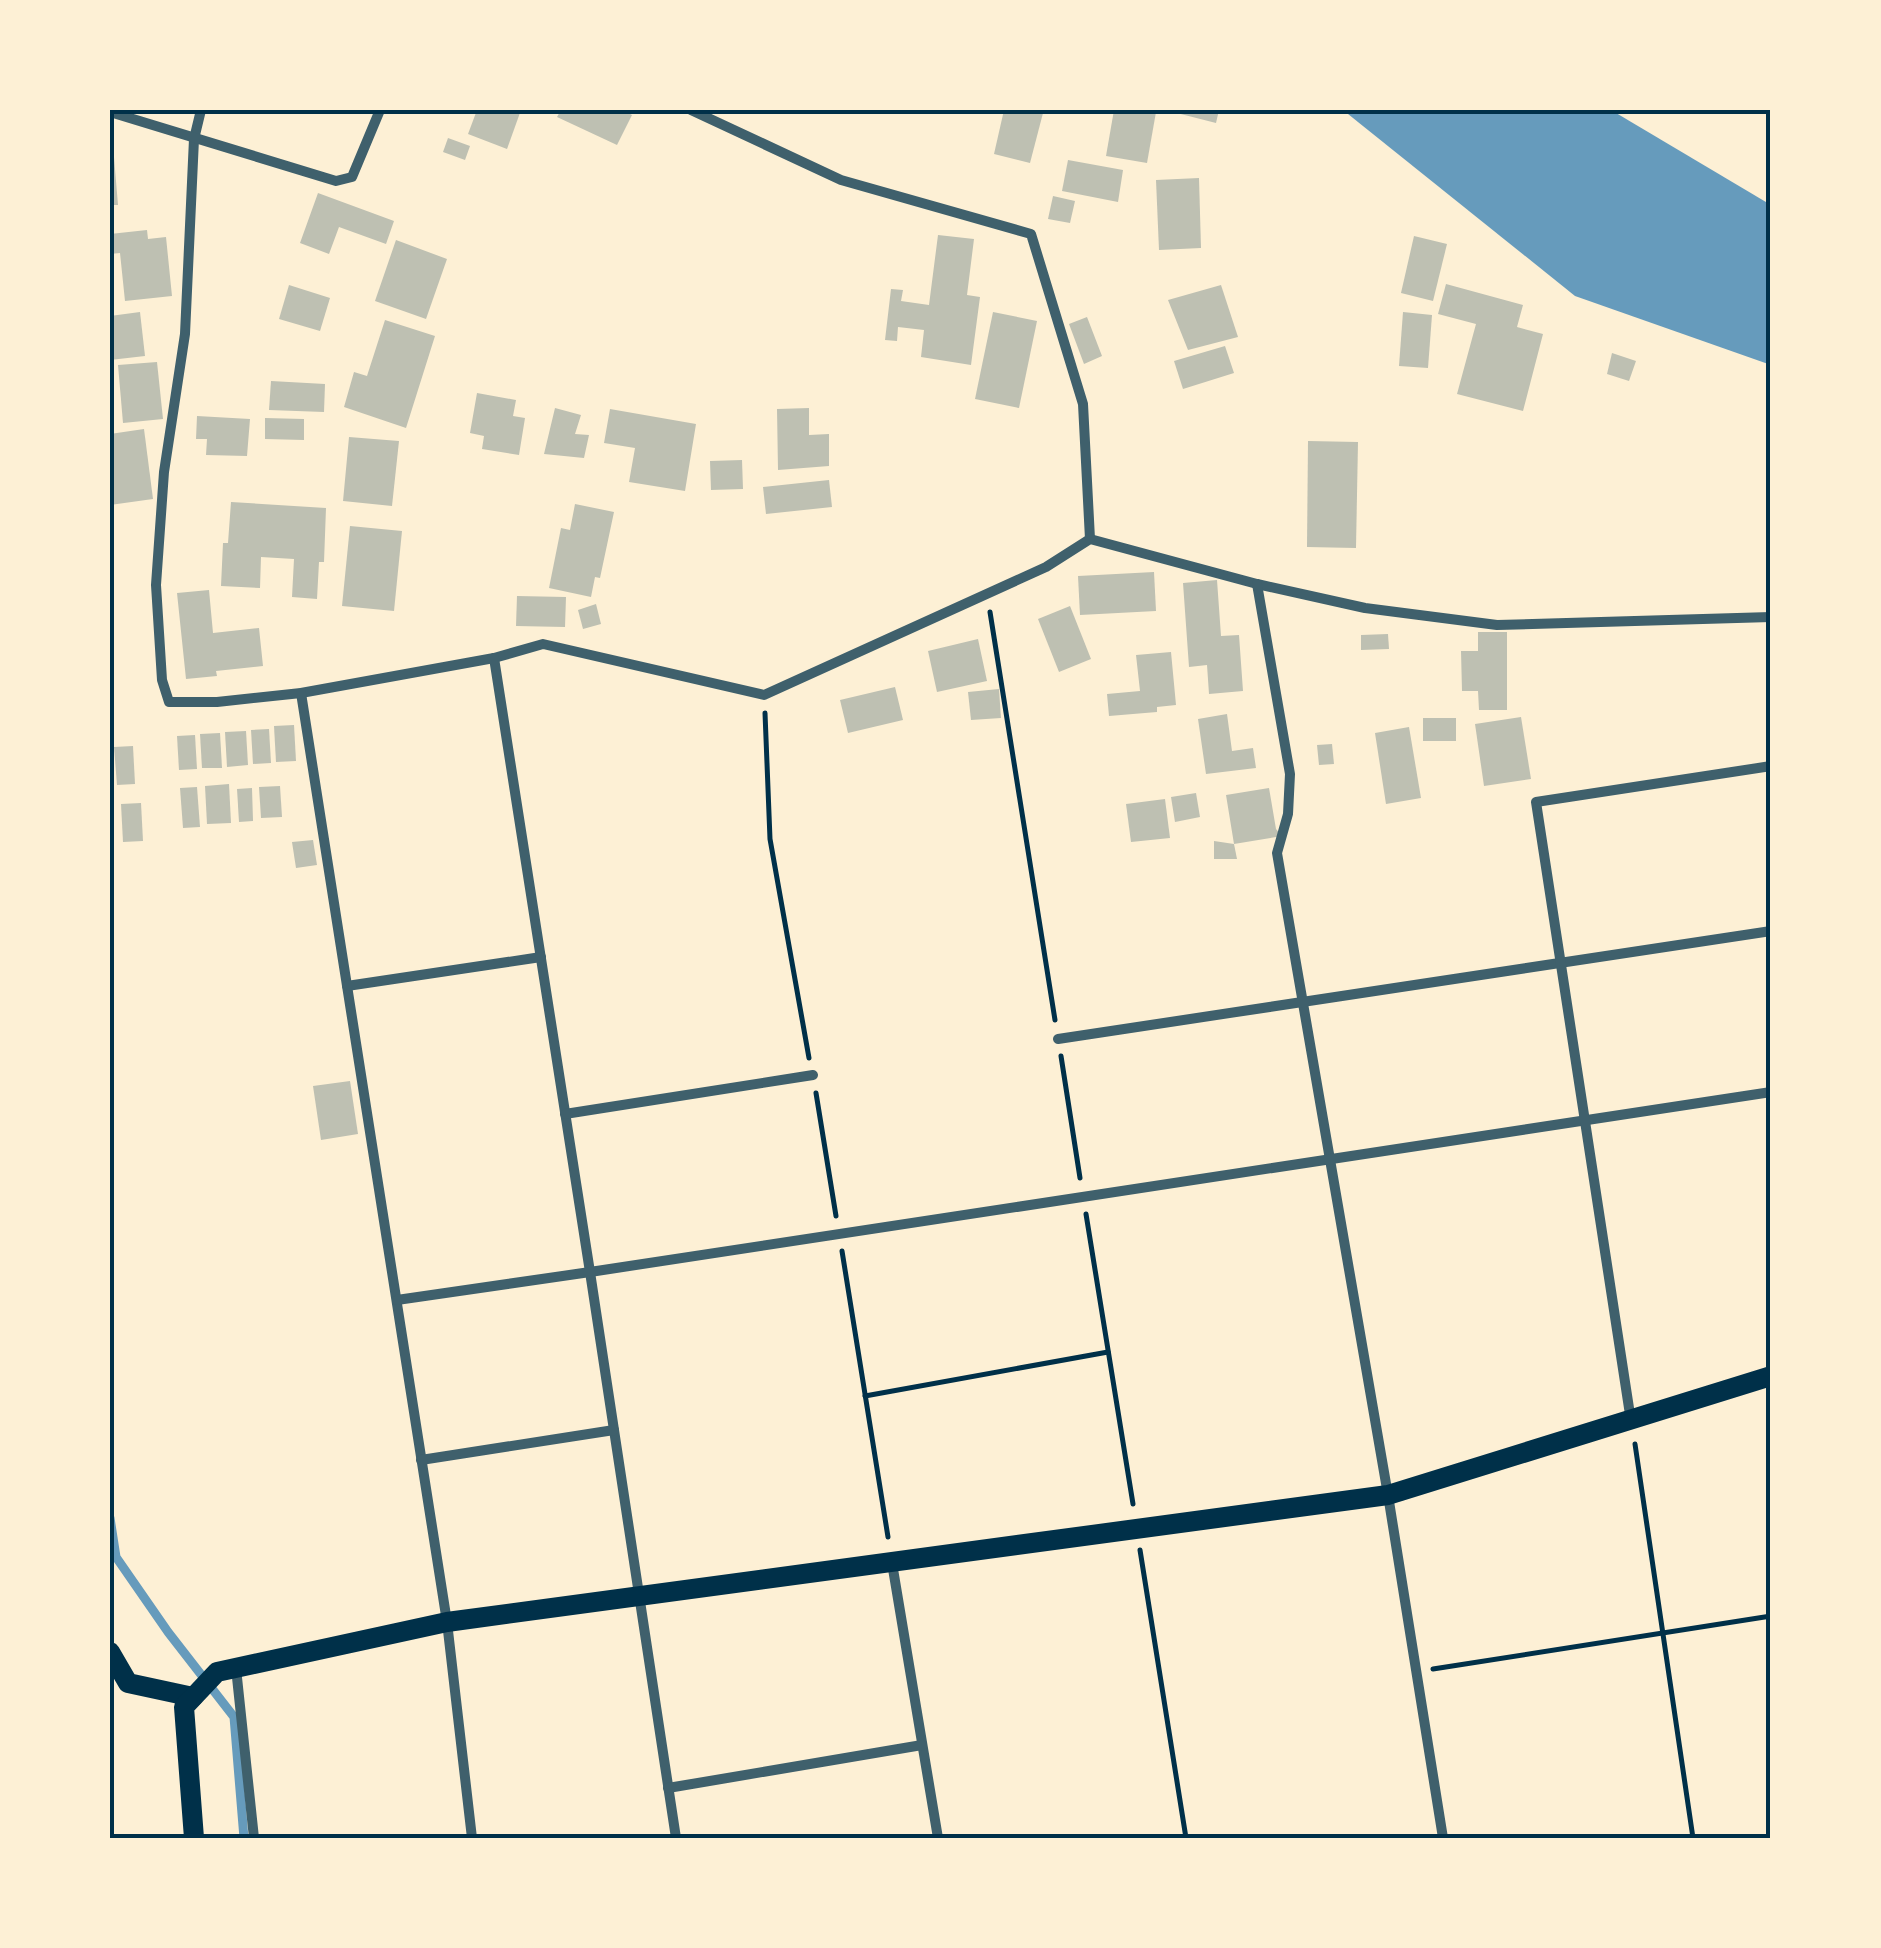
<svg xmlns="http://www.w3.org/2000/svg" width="1881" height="1948" font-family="'Source Sans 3',sans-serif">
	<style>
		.water { fill: #669bbc }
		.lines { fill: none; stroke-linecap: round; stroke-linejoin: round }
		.stream { stroke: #669bbc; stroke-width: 9 }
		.building { fill: #bec0b2 }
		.path { stroke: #003049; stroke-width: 5 }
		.minor { stroke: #3f606c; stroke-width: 10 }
		.secondary { stroke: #003049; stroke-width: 20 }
		.neatline { fill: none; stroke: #003049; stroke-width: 4 }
	</style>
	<rect width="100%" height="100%" fill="#fdf0d5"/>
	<!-- water -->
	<polygon class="water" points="1343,110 1611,110 1771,205 1771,365 1575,296"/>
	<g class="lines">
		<!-- stream -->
		<polyline class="stream" points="110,1518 116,1557 168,1632 234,1717 244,1838"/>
	</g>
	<!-- building -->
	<g class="building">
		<polygon points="477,110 521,110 507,149 468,134"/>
		<polygon points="561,110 622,110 632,115 617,145 557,117"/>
		<polygon points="1004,110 1043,113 1030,163 994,154"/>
		<polygon points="1114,110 1156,112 1147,163 1106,156"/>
		<polygon points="1165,110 1219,110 1216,123"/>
		<polygon points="448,138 470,146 465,160 443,152"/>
		<polygon points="110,145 113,145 118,205 110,205"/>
		<polygon points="1068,160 1123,170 1118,202 1062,191"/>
		<polygon points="1199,178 1201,248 1159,250 1156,180"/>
		<polygon points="318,193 394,221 386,244 339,227 329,254 300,243"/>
		<polygon points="1053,196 1075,201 1070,223 1048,219"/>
		<polygon points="147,230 148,239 166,237 172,296 125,301 120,253 110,254 110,234"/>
		<polygon points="938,235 974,239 967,295 980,297 971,365 921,357 924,330 898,327 897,341 885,340 891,289 903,290 901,301 929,305"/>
		<polygon points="1414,236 1447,244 1433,301 1401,293"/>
		<polygon points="396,240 447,259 426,319 375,301"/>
		<polygon points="1446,284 1523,305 1517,327 1543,334 1523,411 1457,394 1476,324 1438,314"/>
		<polygon points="289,285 330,298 320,331 279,319"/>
		<polygon points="1221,285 1238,337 1188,350 1168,300"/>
		<polygon points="140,312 145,356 110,360 110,316"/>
		<polygon points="993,312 1037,321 1019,408 975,399"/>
		<polygon points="1403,312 1432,315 1428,368 1399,366"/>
		<polygon points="1087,317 1102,356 1084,364 1069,324"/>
		<polygon points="385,320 435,336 406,428 344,407 354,372 367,376"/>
		<polygon points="1225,346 1234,373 1183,389 1174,361"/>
		<polygon points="1612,353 1636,361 1629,381 1607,374"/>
		<polygon points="157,362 163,419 123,423 118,365"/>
		<polygon points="271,381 325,384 324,412 269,410"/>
		<polygon points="477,393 516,400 513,416 525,418 519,455 482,449 484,436 470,433"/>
		<polygon points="555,408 581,415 575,434 589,435 584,458 544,454"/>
		<polygon points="809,408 809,435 829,434 829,466 778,470 777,409"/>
		<polygon points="610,409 696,424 685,491 629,482 635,448 604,443"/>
		<polygon points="197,416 250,419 247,456 206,455 207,439 196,439"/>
		<polygon points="265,418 304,419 304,440 265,439"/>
		<polygon points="144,429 153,499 110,505 110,434"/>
		<polygon points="349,437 399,441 392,506 343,501"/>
		<polygon points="1308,441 1358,442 1356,548 1307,547"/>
		<polygon points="742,460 743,489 711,490 710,461"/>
		<polygon points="829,480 832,507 766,514 763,487"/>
		<polygon points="231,502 326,508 324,562 319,562 317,599 292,597 294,559 261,557 260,588 221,586 223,543 228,543"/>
		<polygon points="575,504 614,512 600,578 595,577 591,597 549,588 561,528 570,530"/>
		<polygon points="350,526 402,531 394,611 342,606"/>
		<polygon points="1154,572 1156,611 1080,615 1078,576"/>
		<polygon points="1217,580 1221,636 1239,635 1243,691 1209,694 1207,665 1189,667 1183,583"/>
		<polygon points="209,590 213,633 259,628 263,666 216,671 217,676 186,679 177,593"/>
		<polygon points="517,596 566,597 565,627 516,626"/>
		<polygon points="596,604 601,624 583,629 578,610"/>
		<polygon points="1070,606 1091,659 1059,672 1038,619"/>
		<polygon points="1478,632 1507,632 1507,710 1479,710 1478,691 1462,691 1461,651 1478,651"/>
		<polygon points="1388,634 1389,649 1361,650 1361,635"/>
		<polygon points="978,639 987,681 937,692 928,651"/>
		<polygon points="1171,652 1176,705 1157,707 1157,712 1109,716 1107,694 1140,691 1136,655"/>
		<polygon points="895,687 903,720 848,733 840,700"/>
		<polygon points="999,689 1001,718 971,720 968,692"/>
		<polygon points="1227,714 1232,751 1253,748 1256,768 1206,774 1198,719"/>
		<polygon points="1521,717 1531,779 1484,786 1475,724"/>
		<rect x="1423" y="718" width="33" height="23"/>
		<polygon points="294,725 296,761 276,762 274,726"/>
		<polygon points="1409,727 1421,798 1386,804 1375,733"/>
		<polygon points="269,729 271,763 253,764 251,730"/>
		<polygon points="246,731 248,765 227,767 225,732"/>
		<polygon points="220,733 222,768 202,768 200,734"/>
		<polygon points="195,735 197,769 179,770 177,736"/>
		<polygon points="1332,744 1334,764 1319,765 1317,745"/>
		<polygon points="133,746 135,784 117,785 114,747"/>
		<polygon points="229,784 231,823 207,824 205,786"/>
		<polygon points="280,786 282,817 261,818 259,787"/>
		<polygon points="197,787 200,827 183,828 180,788"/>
		<polygon points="252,788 253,821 239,822 237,789"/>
		<polygon points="1269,788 1276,829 1282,836 1234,844 1226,795"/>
		<polygon points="1196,793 1200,817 1175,822 1171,797"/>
		<polygon points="1165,799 1170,838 1131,842 1126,804"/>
		<polygon points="141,803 143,841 123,842 121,804"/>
		<polygon points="313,840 317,865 296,868 292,842"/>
		<polygon points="1214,841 1234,844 1237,859 1214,859"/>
		<polygon points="350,1081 358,1134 321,1140 313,1086"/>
	</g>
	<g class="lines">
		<!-- path -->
		<g class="path">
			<polyline points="990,612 1055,1020"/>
			<polyline points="765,713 770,839 809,1058"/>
			<polyline points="1061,1056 1080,1178"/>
			<polyline points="816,1093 836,1216"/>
			<polyline points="1086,1214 1133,1504"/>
			<polyline points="842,1251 888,1537"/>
			<polyline points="865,1396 1108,1352"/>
			<polyline points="1635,1444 1693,1838"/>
			<polyline points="1140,1550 1186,1838"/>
			<polyline points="1433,1669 1771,1616"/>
		</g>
		<!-- minor -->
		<g class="minor">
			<polyline points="201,110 194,139 185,334 164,472 156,585 162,680 169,702 217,702 301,693 494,658 543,644 764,695 1046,567 1090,539 1257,584 1365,608 1497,625 1771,617"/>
			<polyline points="691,110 841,180 1031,234 1083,404 1090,539"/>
			<polyline points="110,112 336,181 352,177 380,110"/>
			<polyline points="1257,584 1290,774 1288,814 1277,853 1388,1495 1443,1838"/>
			<polyline points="494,658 590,1272 1771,1092"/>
			<polyline points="301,693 447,1622 472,1838"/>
			<polyline points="347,986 541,957"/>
			<polyline points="1058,1039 1771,931"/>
			<polyline points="565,1114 813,1075"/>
			<polyline points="397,1300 590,1272 676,1838"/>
			<polyline points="1631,1421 1536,802 1771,766"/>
			<polyline points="421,1460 614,1430"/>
			<polyline points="892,1563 938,1838"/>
			<polyline points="236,1668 254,1838"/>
			<polyline points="668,1788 922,1745"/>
		</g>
		<!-- secondary -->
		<g class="secondary">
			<polyline points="110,1652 128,1683 193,1697"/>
			<polyline points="194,1838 184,1707 217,1672 447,1622 1388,1495 1771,1376"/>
		</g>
	</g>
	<!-- border -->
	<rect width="1881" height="1948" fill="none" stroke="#fdf0d5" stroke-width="225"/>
	<rect x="112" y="112" width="1656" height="1724" class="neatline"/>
</svg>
